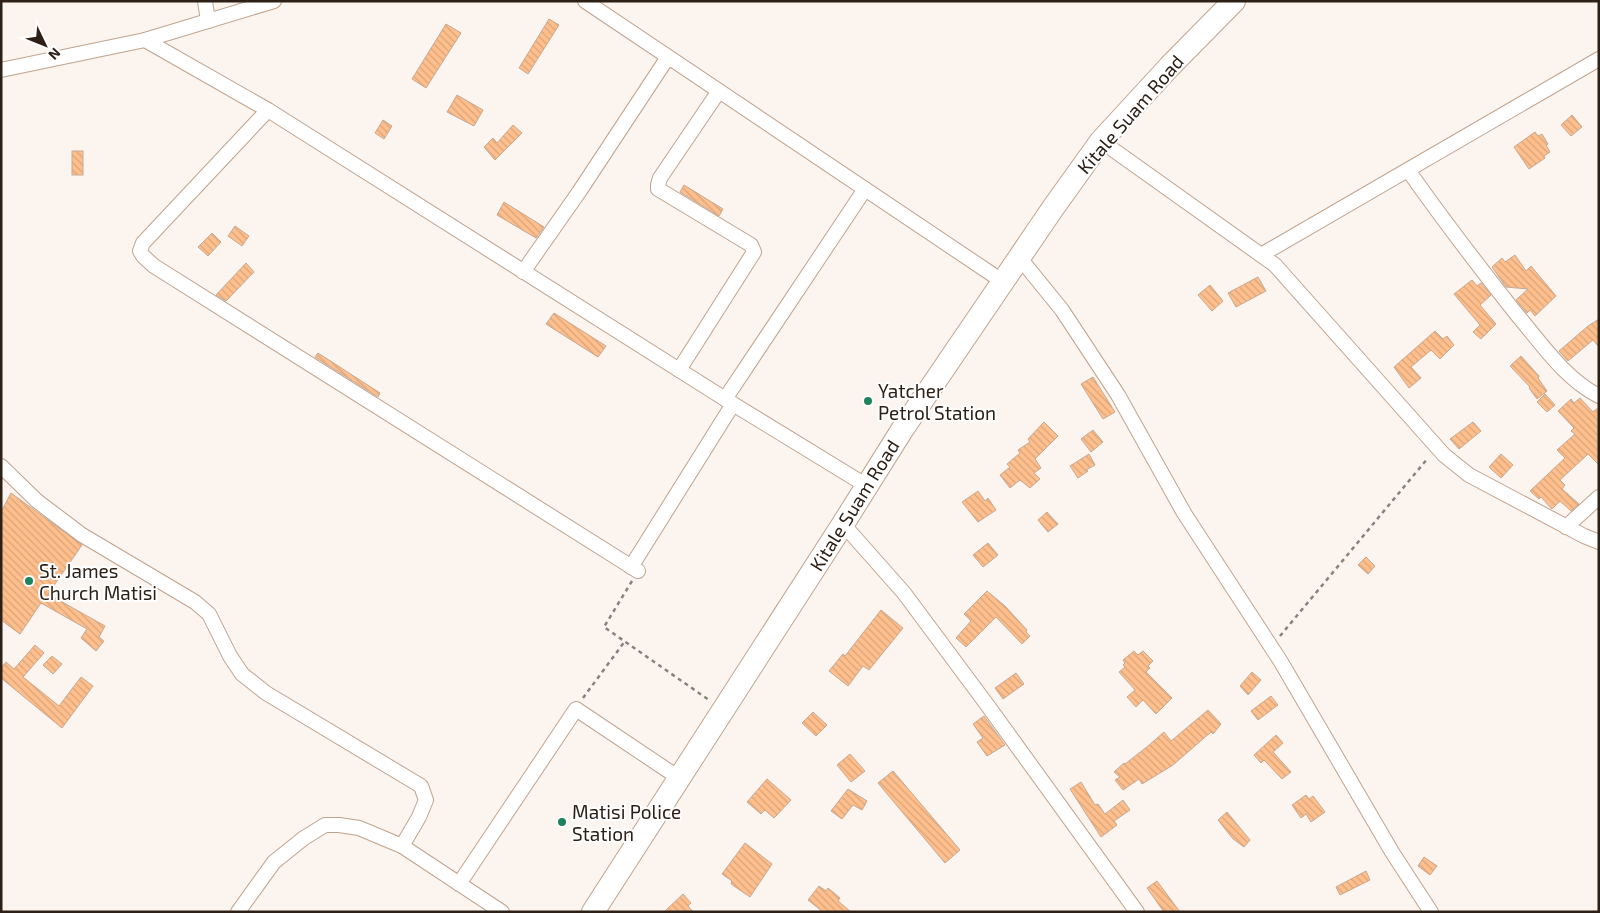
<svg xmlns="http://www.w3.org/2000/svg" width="1600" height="913" font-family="'Exo 2',sans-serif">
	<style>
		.building { fill: url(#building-back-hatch); stroke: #c7a992 }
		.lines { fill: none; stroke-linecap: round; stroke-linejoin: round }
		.minor-casing { stroke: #c1a38c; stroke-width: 16 }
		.trunk-casing { stroke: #c1a38c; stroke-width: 24 }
		.path { stroke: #8b827a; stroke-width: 2.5; stroke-dasharray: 4 4; stroke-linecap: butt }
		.minor { stroke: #fff; stroke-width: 14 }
		.trunk { stroke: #fff; stroke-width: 22 }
		.poi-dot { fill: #1d825d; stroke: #fff; stroke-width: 2 }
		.labels { text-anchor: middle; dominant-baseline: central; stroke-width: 4; stroke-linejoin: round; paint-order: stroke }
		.street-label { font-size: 19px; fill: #2c2017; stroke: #fff }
		.poi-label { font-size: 19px; fill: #2c2017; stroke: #fff; text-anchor: start }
	</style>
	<defs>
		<pattern id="building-back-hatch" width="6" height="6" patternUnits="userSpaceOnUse" patternTransform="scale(1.25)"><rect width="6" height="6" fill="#febf8d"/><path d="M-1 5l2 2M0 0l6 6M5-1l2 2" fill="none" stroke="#daa479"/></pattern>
	</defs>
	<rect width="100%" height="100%" fill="#fbf4ef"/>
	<g class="building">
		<path d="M 549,19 L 559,25 L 528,74 L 519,68 Z"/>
		<path d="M 446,24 L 461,33 L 426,88 L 412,79 Z"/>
		<path d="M 457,95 L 483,110 L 474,126 L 447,112 Z"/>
		<path d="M 1572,115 L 1582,127 L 1571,136 L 1561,125 Z"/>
		<path d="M 383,120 L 392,126 L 384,139 L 375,133 Z"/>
		<path d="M 513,125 L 522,133 L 495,160 L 484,147 L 493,138 L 497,143 Z"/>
		<path d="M 1535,132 L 1538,136 L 1542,134 L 1548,144 L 1546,145 L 1550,152 L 1544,156 L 1545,158 L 1529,169 L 1514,147 Z"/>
		<rect x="72" y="151" width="11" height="24"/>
		<path d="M 684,185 L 723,209 L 719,216 L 680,192 Z"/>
		<path d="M 504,202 L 544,227 L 536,238 L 497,215 Z"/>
		<path d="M 235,226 L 249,236 L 242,246 L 228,236 Z"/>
		<path d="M 212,233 L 221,242 L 208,256 L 198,247 Z"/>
		<path d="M 1515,255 L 1526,271 L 1531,266 L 1556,296 L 1535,316 L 1530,310 L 1527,313 L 1516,300 L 1528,289 L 1506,287 L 1492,267 L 1502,258 L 1505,262 Z"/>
		<path d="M 246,263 L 254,272 L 226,301 L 216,295 Z"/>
		<path d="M 1258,277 L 1266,291 L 1236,307 L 1228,293 Z"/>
		<path d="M 1472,280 L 1477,286 L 1481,283 L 1491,295 L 1480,305 L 1496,324 L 1481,339 L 1473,332 L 1480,325 L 1454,294 Z"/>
		<path d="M 1210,285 L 1223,301 L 1212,311 L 1198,295 Z"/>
		<path d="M 554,313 L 606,346 L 598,357 L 546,324 Z"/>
		<path d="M 1599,319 L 1599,347 L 1593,340 L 1568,361 L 1559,351 L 1588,326 Z"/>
		<path d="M 1435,331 L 1443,339 L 1447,336 L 1454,345 L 1440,359 L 1431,350 L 1411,367 L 1421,378 L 1409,388 L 1394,367 Z"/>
		<path d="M 318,353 L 380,393 L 378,397 L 315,357 Z"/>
		<path d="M 1521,356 L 1539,376 L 1538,378 L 1547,391 L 1537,399 L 1529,388 L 1530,387 L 1510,366 Z"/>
		<path d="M 1093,377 L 1115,412 L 1103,419 L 1081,384 Z"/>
		<path d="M 1545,394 L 1555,405 L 1547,412 L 1537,402 Z"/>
		<path d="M 1580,398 L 1593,412 L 1599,407 L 1599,465 L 1588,454 L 1560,480 L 1565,485 L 1562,489 L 1579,504 L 1571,511 L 1560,501 L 1552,509 L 1541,497 L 1539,499 L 1530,491 L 1565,458 L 1557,450 L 1575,434 L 1571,431 L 1574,428 L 1558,411 L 1571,399 L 1574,403 Z"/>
		<path d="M 1044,422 L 1058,436 L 1035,459 L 1041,468 L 1034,473 L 1040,479 L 1030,488 L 1020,480 L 1010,488 L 1000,475 L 1010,467 L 1007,464 L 1020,453 L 1018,450 L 1030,442 L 1028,439 Z"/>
		<path d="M 1473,422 L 1481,431 L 1459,449 L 1450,439 Z"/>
		<path d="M 1093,430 L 1103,442 L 1091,452 L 1081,439 Z"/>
		<path d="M 1089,454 L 1095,465 L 1086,470 L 1088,471 L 1078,478 L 1070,466 Z"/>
		<path d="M 1501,454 L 1513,465 L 1501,478 L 1489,467 Z"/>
		<path d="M 978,491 L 985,501 L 988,498 L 996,510 L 978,522 L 962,502 Z"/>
		<path d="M 11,493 L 82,545 L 48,594 L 105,626 L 99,637 L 104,641 L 96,651 L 81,638 L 87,629 L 41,603 L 20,634 L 1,620 L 1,512 Z"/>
		<path d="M 1047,512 L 1058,524 L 1048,532 L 1038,520 Z"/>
		<path d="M 988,543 L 998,555 L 983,567 L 973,555 Z"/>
		<path d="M 1366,557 L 1375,566 L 1368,574 L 1358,565 Z"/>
		<path d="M 987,591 L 1005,606 L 1027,630 L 1026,632 L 1030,636 L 1022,644 L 996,617 L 966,647 L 956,638 L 971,621 L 964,614 Z"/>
		<path d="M 881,610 L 903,628 L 869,670 L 863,666 L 848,686 L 829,671 L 843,654 L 845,656 Z"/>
		<path d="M 35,645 L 44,653 L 23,677 L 59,706 L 81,677 L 93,686 L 62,728 L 1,678 L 1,668 L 6,662 L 14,669 Z"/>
		<path d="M 1134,651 L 1138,655 L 1143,651 L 1153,661 L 1148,666 L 1150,668 L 1146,672 L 1172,698 L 1156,714 L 1143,700 L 1136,707 L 1127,697 L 1135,690 L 1119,672 L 1125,667 L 1123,665 L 1125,663 L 1123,660 Z"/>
		<path d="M 52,656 L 62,664 L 53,674 L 43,665 Z"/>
		<path d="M 1252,672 L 1261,680 L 1248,695 L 1240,686 Z"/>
		<path d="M 1016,673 L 1024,684 L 1003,699 L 995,688 Z"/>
		<path d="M 1271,696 L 1278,705 L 1258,720 L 1251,711 Z"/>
		<path d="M 1208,710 L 1221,724 L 1213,734 L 1211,732 L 1173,765 L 1142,784 L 1139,779 L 1123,790 L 1115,780 L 1120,777 L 1114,772 L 1124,763 L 1125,764 L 1148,746 L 1164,732 L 1171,741 Z"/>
		<path d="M 813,712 L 827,725 L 816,736 L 802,723 Z"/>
		<path d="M 984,716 L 1005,745 L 987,756 L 977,742 L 983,738 L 973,724 Z"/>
		<path d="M 1276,735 L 1283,743 L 1273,752 L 1291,772 L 1282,779 L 1264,760 L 1261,763 L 1254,755 Z"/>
		<path d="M 850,754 L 865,771 L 851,782 L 837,765 Z"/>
		<path d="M 893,771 L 960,850 L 945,863 L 878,783 Z"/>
		<path d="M 767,779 L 791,800 L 774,818 L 765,810 L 761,814 L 747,802 Z"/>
		<path d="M 1081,782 L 1095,805 L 1098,804 L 1105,814 L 1123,800 L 1130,810 L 1114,821 L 1117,825 L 1101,837 L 1070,789 Z"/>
		<path d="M 848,789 L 867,801 L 862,810 L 853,805 L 842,819 L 831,811 Z"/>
		<path d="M 1306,795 L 1309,799 L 1313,796 L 1325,812 L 1311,822 L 1306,814 L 1301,818 L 1292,805 Z"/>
		<path d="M 1227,812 L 1250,840 L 1244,847 L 1233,839 L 1218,820 Z"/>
		<path d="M 745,843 L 772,864 L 750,897 L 731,884 L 732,881 L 722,874 Z"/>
		<path d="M 1424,857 L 1437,866 L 1430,875 L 1418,866 Z"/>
		<path d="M 1366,871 L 1370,880 L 1340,895 L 1336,887 Z"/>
		<path d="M 1157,881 L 1180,912 L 1164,912 L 1147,888 Z"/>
		<path d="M 819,886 L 826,891 L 828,888 L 840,898 L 838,901 L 851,912 L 823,912 L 808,900 Z"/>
		<path d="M 683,894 L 691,903 L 688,906 L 693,912 L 664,912 Z"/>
	</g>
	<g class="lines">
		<g class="minor-casing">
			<g id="minor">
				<path d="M 205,1 L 208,21"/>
				<path d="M 585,1 L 1002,281"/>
				<path d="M 145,40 L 268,110 L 733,404 L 867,486"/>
				<path d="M 1,70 L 145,40 L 274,1"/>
				<path d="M 268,110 L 143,243 L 140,251 L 143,256 L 154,266 L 638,571"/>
				<path d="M 1101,141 L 1275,265 L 1444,455 L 1469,475 L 1584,536 L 1599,542"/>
				<path d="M 1408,170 C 1443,220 1480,268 1518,316 C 1542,344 1565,379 1599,396"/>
				<path d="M 1261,255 L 1599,59"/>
				<path d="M 1019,257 L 1062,310 L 1118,395 L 1184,513 L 1281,662 L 1392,852 L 1431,912"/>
				<path d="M 523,272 L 579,192 L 668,57"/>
				<path d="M 679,370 L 754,252 L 751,245 L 658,189 L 658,185 L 660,178 L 719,91"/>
				<path d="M 725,399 L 865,189"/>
				<path d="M 1,466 L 37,501 L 82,535 L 195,602 L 209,614 L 230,656 L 242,674 L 266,693 L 421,786 L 426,800 L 419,817 L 402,846 L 502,912"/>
				<path d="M 843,524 L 904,593 L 988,706 L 1137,912"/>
				<path d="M 1566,527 L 1599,497"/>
				<path d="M 631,567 L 733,404"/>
				<path d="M 459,884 L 576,709 L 679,778"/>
				<path d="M 238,912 L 274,862 L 304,838 L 325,825 L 339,825 L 359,828 L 402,846"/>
			</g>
		</g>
		<g class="trunk-casing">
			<path id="trunk" d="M 593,912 L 843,524 L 902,430 L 1053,208 L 1101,141 L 1170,66 L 1234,1"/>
		</g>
		<g class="path">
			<path d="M 632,581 L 604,627 L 709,700"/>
			<path d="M 1280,636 L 1428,458"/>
			<path d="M 583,698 L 625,641"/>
		</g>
		<use href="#minor" class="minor"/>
		<use href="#trunk" class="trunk"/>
	</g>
	<g class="poi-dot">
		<circle cx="868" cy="401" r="5"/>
		<circle cx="29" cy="581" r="5"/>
		<circle cx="562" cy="822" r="5"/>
	</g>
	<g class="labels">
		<g class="street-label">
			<text transform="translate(1130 114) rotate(-49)">Kitale Suam Road</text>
			<text transform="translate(854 505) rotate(-58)">Kitale Suam Road</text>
		</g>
		<g class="poi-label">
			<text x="878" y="390">Yatcher<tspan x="878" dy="22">Petrol Station</tspan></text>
			<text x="39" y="570">St. James<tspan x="39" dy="22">Church Matisi</tspan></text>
			<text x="572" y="811">Matisi Police<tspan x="572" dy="22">Station</tspan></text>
		</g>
	</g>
	<rect width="1600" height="913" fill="none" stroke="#2c2017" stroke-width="5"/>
	<g transform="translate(45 45) rotate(133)" stroke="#ffffff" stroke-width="4" paint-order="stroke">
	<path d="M0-4L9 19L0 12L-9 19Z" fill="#2c2017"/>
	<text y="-8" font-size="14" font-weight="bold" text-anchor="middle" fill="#2c2017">N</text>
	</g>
</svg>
